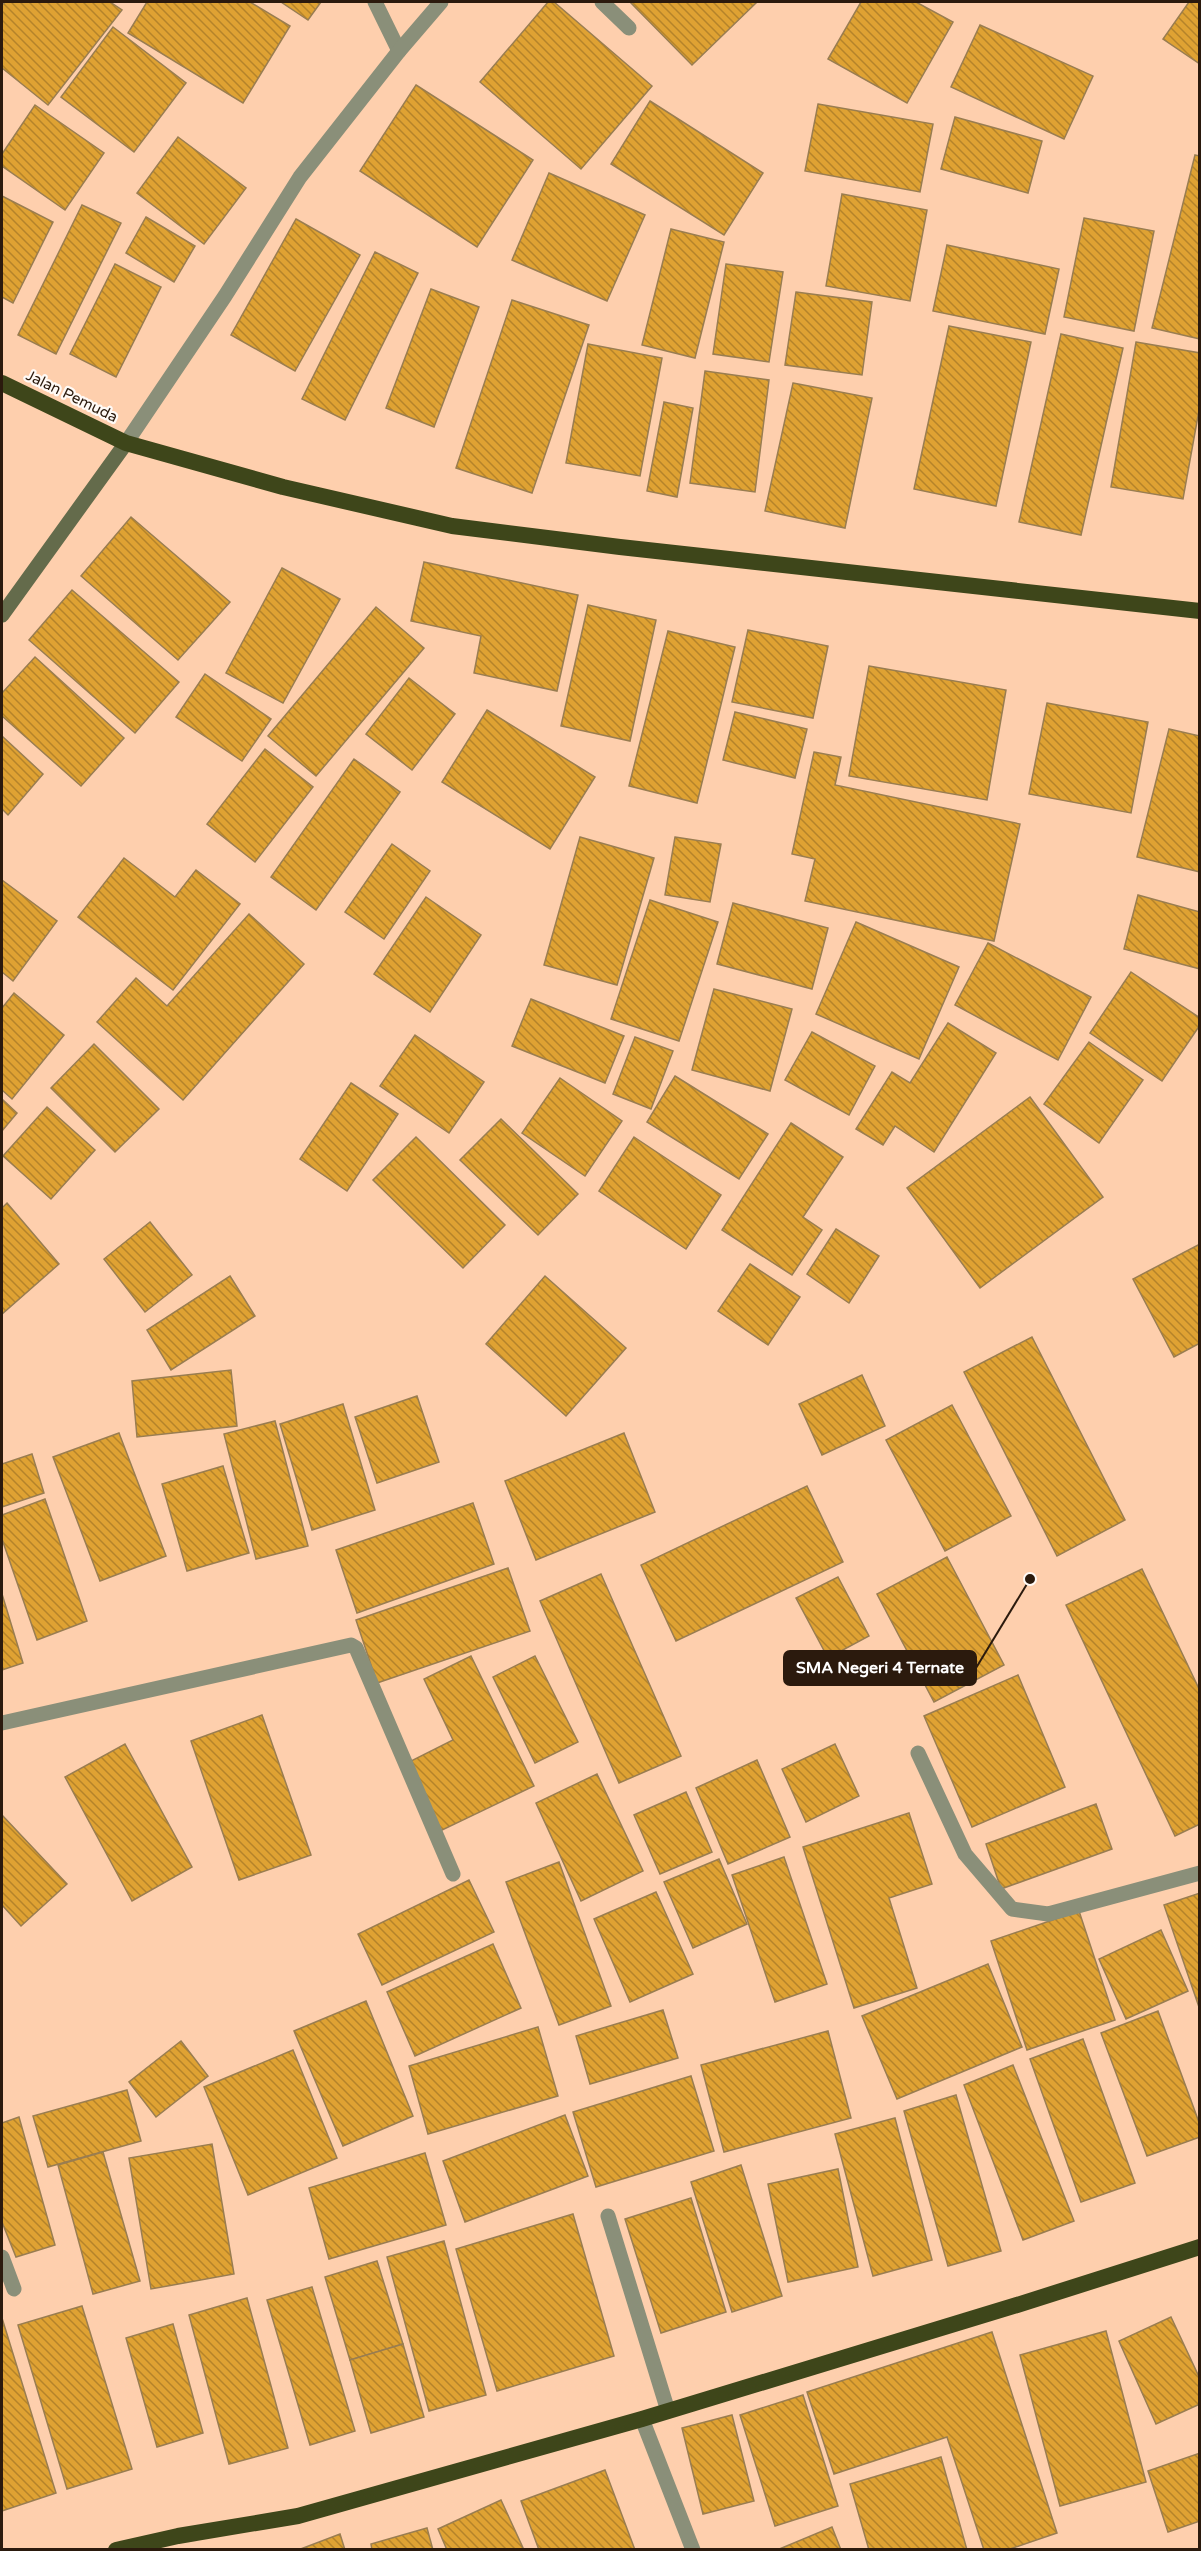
<svg xmlns="http://www.w3.org/2000/svg" width="1201" height="2551" font-family="'Varela Round',sans-serif">
	<style>
		.building { fill: url(#building-back-hatch); stroke: #997d51; stroke-width: 1.5 }
		.lines { fill: none; stroke-linecap: round; stroke-linejoin: round }
		.minor { stroke: #8a8f79; stroke-width: 15 }
		.secondary { stroke: #646b4b; stroke-width: 15 }
		.trunk { stroke: #3e461a; stroke-width: 16 }
		.labels { text-anchor: middle; dominant-baseline: central; stroke-width: 4.5; stroke-linejoin: round; paint-order: stroke }
		.street-label { font-size: 15px; fill: #2b1a0d; stroke: #fffaf6 }
		.leader { fill: none; stroke: #2b1a0d; stroke-width: 2 }
		.callout-dot { fill: #2b1a0d; stroke: #fffaf6; stroke-width: 2 }
		.callout { fill: #2b1a0d; stroke: #2b1a0d; stroke-width: 2 }
		.callout-label { font-size: 16px; text-anchor: middle; font-weight: bold; fill: #fff }
	</style>
	<defs>
		<pattern id="building-back-hatch" width="6" height="6" patternUnits="userSpaceOnUse" patternTransform="scale(1.5)"><rect width="6" height="6" fill="#dfa233"/><path d="M-1 5l2 2M0 0l6 6M5-1l2 2" fill="none" stroke="#b5832a"/></pattern>
	</defs>
	<rect width="100%" height="100%" fill="#fecfad"/>
	<g class="building">
		<path d="M 5,2 L 110,2 L 122,10 L 48,105 L 2,68 L 2,5 Z"/>
		<path d="M 147,2 L 250,2 L 290,26 L 243,103 L 128,33 Z"/>
		<path d="M 281,2 L 321,2 L 308,20 Z"/>
		<path d="M 548,2 L 554,2 L 652,86 L 581,169 L 480,82 Z"/>
		<path d="M 630,2 L 757,2 L 692,65 Z"/>
		<path d="M 861,2 L 916,2 L 953,22 L 907,103 L 828,59 Z"/>
		<path d="M 1189,2 L 1200,2 L 1200,64 L 1163,39 Z"/>
		<path d="M 980,25 L 1093,76 L 1064,139 L 951,87 Z"/>
		<path d="M 113,27 L 186,83 L 134,152 L 61,97 Z"/>
		<path d="M 416,85 L 533,160 L 477,247 L 360,171 Z"/>
		<path d="M 650,101 L 763,173 L 724,235 L 611,164 Z"/>
		<path d="M 818,104 L 933,124 L 920,192 L 805,171 Z"/>
		<path d="M 35,105 L 104,153 L 65,210 L 2,166 L 2,154 Z"/>
		<path d="M 955,117 L 1042,141 L 1028,193 L 941,169 Z"/>
		<path d="M 178,137 L 246,188 L 204,244 L 137,193 Z"/>
		<path d="M 1195,155 L 1200,156 L 1200,339 L 1152,328 Z"/>
		<path d="M 549,173 L 645,215 L 607,301 L 512,260 Z"/>
		<path d="M 842,194 L 927,210 L 910,301 L 826,286 Z"/>
		<path d="M 2,196 L 53,222 L 13,303 L 2,297 Z"/>
		<path d="M 82,205 L 121,223 L 56,354 L 18,335 Z"/>
		<path d="M 146,217 L 195,246 L 174,282 L 126,253 Z"/>
		<path d="M 1084,218 L 1154,231 L 1134,331 L 1064,317 Z"/>
		<path d="M 296,219 L 360,255 L 295,371 L 231,335 Z"/>
		<path d="M 671,229 L 724,242 L 695,358 L 642,345 Z"/>
		<path d="M 947,245 L 1059,269 L 1045,334 L 933,311 Z"/>
		<path d="M 375,252 L 418,273 L 345,420 L 302,399 Z"/>
		<path d="M 115,264 L 161,287 L 116,377 L 70,354 Z"/>
		<path d="M 726,264 L 783,272 L 769,362 L 713,354 Z"/>
		<path d="M 431,289 L 479,307 L 434,427 L 386,408 Z"/>
		<path d="M 796,292 L 872,302 L 862,375 L 785,365 Z"/>
		<path d="M 512,300 L 589,325 L 532,493 L 456,468 Z"/>
		<path d="M 949,326 L 1031,342 L 996,506 L 914,489 Z"/>
		<path d="M 1061,334 L 1123,348 L 1081,535 L 1019,522 Z"/>
		<path d="M 1136,342 L 1200,353 L 1200,405 L 1183,499 L 1111,487 Z"/>
		<path d="M 588,344 L 662,358 L 640,476 L 566,463 Z"/>
		<path d="M 705,371 L 769,380 L 755,492 L 690,483 Z"/>
		<path d="M 793,383 L 872,398 L 845,528 L 765,511 Z"/>
		<path d="M 664,402 L 693,408 L 677,497 L 647,491 Z"/>
		<path d="M 131,517 L 230,602 L 178,660 L 81,576 Z"/>
		<path d="M 424,562 L 578,595 L 557,691 L 474,673 L 481,636 L 411,621 Z"/>
		<path d="M 282,568 L 340,599 L 283,703 L 226,673 Z"/>
		<path d="M 72,590 L 179,682 L 135,733 L 29,640 Z"/>
		<path d="M 588,605 L 656,620 L 630,741 L 561,726 Z"/>
		<path d="M 376,607 L 424,648 L 316,776 L 268,736 Z"/>
		<path d="M 748,630 L 828,646 L 813,718 L 732,702 Z"/>
		<path d="M 668,631 L 735,647 L 697,803 L 629,786 Z"/>
		<path d="M 35,657 L 124,738 L 81,786 L 2,716 L 2,693 Z"/>
		<path d="M 869,666 L 1006,690 L 987,800 L 849,776 Z"/>
		<path d="M 205,674 L 271,719 L 242,761 L 176,717 Z"/>
		<path d="M 409,678 L 455,714 L 412,770 L 366,734 Z"/>
		<path d="M 1047,703 L 1148,722 L 1131,813 L 1029,794 Z"/>
		<path d="M 487,710 L 595,777 L 550,849 L 442,782 Z"/>
		<path d="M 735,712 L 807,729 L 795,778 L 723,760 Z"/>
		<path d="M 1169,729 L 1200,736 L 1200,872 L 1137,857 Z"/>
		<path d="M 2,736 L 43,774 L 8,815 L 2,809 Z"/>
		<path d="M 265,749 L 313,787 L 255,862 L 207,824 Z"/>
		<path d="M 814,752 L 841,757 L 835,785 L 1020,824 L 994,941 L 805,901 L 815,859 L 792,854 Z"/>
		<path d="M 354,759 L 400,792 L 316,910 L 271,877 Z"/>
		<path d="M 580,837 L 654,858 L 617,985 L 544,965 Z"/>
		<path d="M 675,837 L 721,844 L 710,902 L 665,895 Z"/>
		<path d="M 392,844 L 430,871 L 384,939 L 345,912 Z"/>
		<path d="M 124,858 L 175,897 L 196,870 L 240,904 L 173,990 L 78,917 Z"/>
		<path d="M 2,880 L 57,921 L 13,981 L 2,972 Z"/>
		<path d="M 1138,895 L 1200,912 L 1200,969 L 1124,949 Z"/>
		<path d="M 426,897 L 481,935 L 430,1012 L 374,974 Z"/>
		<path d="M 650,900 L 718,922 L 679,1041 L 611,1019 Z"/>
		<path d="M 733,903 L 828,928 L 812,989 L 717,964 Z"/>
		<path d="M 249,914 L 304,964 L 183,1100 L 97,1022 L 136,978 L 167,1006 Z"/>
		<path d="M 856,922 L 959,967 L 919,1059 L 816,1014 Z"/>
		<path d="M 988,943 L 1091,997 L 1058,1060 L 955,1005 Z"/>
		<path d="M 1131,972 L 1200,1018 L 1200,1025 L 1162,1081 L 1090,1033 Z"/>
		<path d="M 714,989 L 792,1009 L 770,1091 L 692,1070 Z"/>
		<path d="M 14,993 L 64,1035 L 12,1099 L 2,1090 L 2,1008 Z"/>
		<path d="M 531,999 L 624,1036 L 605,1083 L 512,1046 Z"/>
		<path d="M 948,1023 L 996,1053 L 934,1152 L 895,1126 L 883,1145 L 856,1129 L 892,1072 L 910,1083 Z"/>
		<path d="M 812,1032 L 875,1066 L 849,1115 L 785,1080 Z"/>
		<path d="M 415,1035 L 484,1082 L 449,1133 L 380,1086 Z"/>
		<path d="M 635,1037 L 673,1051 L 651,1109 L 613,1094 Z"/>
		<path d="M 1089,1042 L 1143,1080 L 1099,1143 L 1044,1104 Z"/>
		<path d="M 94,1044 L 159,1109 L 115,1152 L 51,1088 Z"/>
		<path d="M 675,1076 L 768,1134 L 739,1179 L 647,1122 Z"/>
		<path d="M 560,1078 L 622,1121 L 585,1176 L 522,1133 Z"/>
		<path d="M 351,1083 L 398,1114 L 347,1191 L 300,1159 Z"/>
		<path d="M 1030,1097 L 1103,1197 L 980,1288 L 907,1188 Z"/>
		<path d="M 2,1099 L 17,1113 L 2,1131 Z"/>
		<path d="M 47,1107 L 95,1150 L 51,1199 L 3,1156 Z"/>
		<path d="M 501,1119 L 578,1194 L 538,1235 L 460,1160 Z"/>
		<path d="M 791,1123 L 843,1157 L 803,1217 L 822,1230 L 792,1275 L 722,1230 Z"/>
		<path d="M 416,1137 L 505,1225 L 463,1268 L 373,1180 Z"/>
		<path d="M 634,1137 L 721,1195 L 686,1249 L 599,1191 Z"/>
		<path d="M 7,1203 L 59,1264 L 2,1314 L 2,1208 Z"/>
		<path d="M 150,1222 L 192,1275 L 145,1312 L 104,1259 Z"/>
		<path d="M 836,1229 L 879,1256 L 849,1303 L 807,1274 Z"/>
		<path d="M 1200,1244 L 1200,1343 L 1174,1357 L 1133,1279 Z"/>
		<path d="M 750,1264 L 800,1297 L 768,1345 L 718,1311 Z"/>
		<path d="M 230,1276 L 255,1316 L 171,1370 L 147,1330 Z"/>
		<path d="M 545,1276 L 626,1348 L 566,1416 L 486,1344 Z"/>
		<path d="M 1032,1337 L 1125,1520 L 1057,1556 L 964,1372 Z"/>
		<path d="M 231,1370 L 237,1426 L 137,1437 L 132,1381 Z"/>
		<path d="M 862,1375 L 885,1426 L 822,1455 L 799,1404 Z"/>
		<path d="M 417,1396 L 439,1462 L 377,1483 L 355,1417 Z"/>
		<path d="M 343,1404 L 375,1510 L 312,1530 L 280,1424 Z"/>
		<path d="M 952,1405 L 1011,1516 L 945,1551 L 886,1440 Z"/>
		<path d="M 275,1421 L 308,1546 L 256,1559 L 224,1434 Z"/>
		<path d="M 119,1433 L 166,1556 L 100,1581 L 53,1457 Z"/>
		<path d="M 624,1433 L 655,1512 L 536,1560 L 505,1481 Z"/>
		<path d="M 32,1454 L 44,1493 L 2,1507 L 2,1464 Z"/>
		<path d="M 223,1466 L 249,1553 L 187,1571 L 162,1484 Z"/>
		<path d="M 807,1486 L 843,1562 L 676,1641 L 641,1565 Z"/>
		<path d="M 45,1499 L 87,1621 L 37,1640 L 2,1539 L 2,1515 Z"/>
		<path d="M 473,1503 L 494,1564 L 357,1613 L 336,1550 Z"/>
		<path d="M 947,1557 L 1004,1665 L 934,1702 L 877,1594 Z"/>
		<path d="M 508,1568 L 530,1631 L 377,1683 L 356,1620 Z"/>
		<path d="M 1142,1569 L 1200,1691 L 1200,1824 L 1175,1836 L 1066,1605 Z"/>
		<path d="M 601,1574 L 681,1756 L 619,1783 L 540,1601 Z"/>
		<path d="M 838,1577 L 869,1636 L 828,1658 L 796,1598 Z"/>
		<path d="M 2,1594 L 23,1663 L 2,1670 Z"/>
		<path d="M 471,1656 L 534,1786 L 440,1831 L 407,1763 L 453,1740 L 424,1679 Z"/>
		<path d="M 535,1656 L 578,1742 L 535,1763 L 493,1677 Z"/>
		<path d="M 1018,1675 L 1065,1787 L 972,1827 L 924,1716 Z"/>
		<path d="M 262,1715 L 311,1855 L 239,1880 L 191,1741 Z"/>
		<path d="M 125,1744 L 192,1867 L 132,1901 L 65,1777 Z"/>
		<path d="M 835,1744 L 859,1796 L 806,1822 L 782,1769 Z"/>
		<path d="M 757,1760 L 790,1837 L 728,1864 L 696,1788 Z"/>
		<path d="M 597,1774 L 643,1871 L 581,1901 L 536,1803 Z"/>
		<path d="M 686,1792 L 712,1852 L 660,1874 L 634,1815 Z"/>
		<path d="M 1096,1804 L 1112,1849 L 1001,1889 L 986,1844 Z"/>
		<path d="M 909,1813 L 932,1884 L 889,1898 L 917,1988 L 854,2008 L 803,1847 Z"/>
		<path d="M 2,1815 L 67,1884 L 21,1926 L 2,1905 Z"/>
		<path d="M 784,1857 L 827,1984 L 775,2002 L 732,1875 Z"/>
		<path d="M 719,1859 L 747,1924 L 693,1948 L 664,1882 Z"/>
		<path d="M 559,1862 L 611,2006 L 559,2025 L 506,1882 Z"/>
		<path d="M 469,1880 L 494,1932 L 382,1985 L 358,1934 Z"/>
		<path d="M 656,1892 L 693,1974 L 630,2002 L 594,1919 Z"/>
		<path d="M 1200,1893 L 1200,2010 L 1164,1905 Z"/>
		<path d="M 1079,1911 L 1115,2020 L 1027,2050 L 991,1941 Z"/>
		<path d="M 1161,1930 L 1188,1991 L 1126,2019 L 1099,1959 Z"/>
		<path d="M 493,1944 L 521,2008 L 415,2056 L 387,1992 Z"/>
		<path d="M 988,1964 L 1022,2047 L 897,2099 L 862,2016 Z"/>
		<path d="M 366,2001 L 413,2116 L 343,2146 L 294,2031 Z"/>
		<path d="M 663,2010 L 678,2058 L 590,2084 L 576,2036 Z"/>
		<path d="M 1158,2011 L 1200,2125 L 1200,2137 L 1147,2156 L 1101,2033 Z"/>
		<path d="M 538,2027 L 558,2096 L 428,2134 L 409,2066 Z"/>
		<path d="M 828,2031 L 851,2118 L 724,2152 L 701,2065 Z"/>
		<path d="M 1083,2039 L 1135,2183 L 1081,2202 L 1030,2059 Z"/>
		<path d="M 181,2041 L 208,2076 L 156,2117 L 129,2082 Z"/>
		<path d="M 293,2050 L 337,2158 L 248,2195 L 204,2087 Z"/>
		<path d="M 1013,2065 L 1074,2221 L 1023,2240 L 964,2085 Z"/>
		<path d="M 691,2076 L 714,2151 L 596,2187 L 573,2112 Z"/>
		<path d="M 127,2090 L 141,2141 L 48,2167 L 33,2116 Z"/>
		<path d="M 956,2095 L 1001,2251 L 948,2266 L 904,2111 Z"/>
		<path d="M 565,2115 L 588,2176 L 465,2222 L 443,2161 Z"/>
		<path d="M 19,2117 L 55,2245 L 16,2257 L 2,2222 L 2,2123 Z"/>
		<path d="M 895,2118 L 932,2260 L 873,2276 L 835,2134 Z"/>
		<path d="M 212,2144 L 234,2274 L 151,2289 L 129,2158 Z"/>
		<path d="M 103,2152 L 140,2281 L 93,2294 L 58,2165 Z"/>
		<path d="M 425,2153 L 446,2225 L 329,2259 L 309,2188 Z"/>
		<path d="M 741,2165 L 782,2296 L 732,2312 L 691,2182 Z"/>
		<path d="M 838,2169 L 858,2267 L 788,2282 L 768,2184 Z"/>
		<path d="M 691,2198 L 726,2312 L 661,2333 L 625,2219 Z"/>
		<path d="M 573,2214 L 614,2356 L 497,2391 L 456,2249 Z"/>
		<path d="M 444,2241 L 486,2395 L 429,2411 L 387,2257 Z"/>
		<path d="M 377,2261 L 403,2344 L 350,2360 L 325,2277 Z"/>
		<path d="M 312,2287 L 355,2431 L 310,2445 L 267,2300 Z"/>
		<path d="M 247,2298 L 288,2448 L 229,2464 L 189,2315 Z"/>
		<path d="M 82,2306 L 132,2469 L 67,2489 L 18,2325 Z"/>
		<path d="M 1171,2317 L 1200,2379 L 1200,2404 L 1156,2424 L 1119,2341 Z"/>
		<path d="M 2,2318 L 56,2493 L 2,2511 Z"/>
		<path d="M 173,2324 L 203,2433 L 157,2447 L 126,2338 Z"/>
		<path d="M 1106,2331 L 1146,2482 L 1060,2506 L 1020,2355 Z"/>
		<path d="M 992,2332 L 1057,2533 L 1007,2550 L 984,2550 L 947,2437 L 834,2474 L 807,2392 Z"/>
		<path d="M 403,2344 L 424,2417 L 371,2433 L 350,2360 Z"/>
		<path d="M 803,2395 L 838,2506 L 775,2526 L 740,2415 Z"/>
		<path d="M 732,2415 L 754,2501 L 703,2514 L 682,2428 Z"/>
		<path d="M 1200,2453 L 1200,2521 L 1168,2532 L 1148,2471 Z"/>
		<path d="M 941,2457 L 967,2550 L 869,2550 L 850,2484 Z"/>
		<path d="M 605,2470 L 635,2550 L 539,2550 L 521,2501 Z"/>
		<path d="M 501,2500 L 524,2550 L 447,2550 L 438,2529 Z"/>
		<path d="M 832,2527 L 841,2550 L 777,2550 Z"/>
		<path d="M 427,2528 L 433,2550 L 372,2550 L 371,2544 Z"/>
		<path d="M 340,2534 L 345,2550 L 298,2550 Z"/>
	</g>
	<g class="lines">
		<g class="minor">
			<path d="M 375,2 L 399,51"/>
			<path d="M 602,2 L 629,28"/>
			<path d="M 126,443 L 225,296 L 300,177 L 399,51 L 441,2"/>
			<path d="M 2,1723 L 351,1645 L 356,1648 L 453,1874"/>
			<path d="M 918,1753 L 965,1854 L 1012,1909 L 1048,1914 L 1200,1873"/>
			<path d="M 608,2216 L 668,2411"/>
			<path d="M 2,2257 L 14,2289"/>
			<path d="M 642,2419 L 693,2550"/>
		</g>
		<path class="secondary" d="M 2,615 L 126,443"/>
		<g class="trunk">
			<path d="M 2,383 L 126,443 L 283,487 L 452,526 L 620,547 L 1200,611"/>
			<path d="M 116,2550 L 178,2536 L 298,2516 L 642,2419 L 1017,2305 L 1200,2247"/>
		</g>
	</g>
	<g class="labels">
		<g class="street-label">
			<text transform="translate(72 396) rotate(26)">Jalan Pemuda</text>
		</g>
	</g>
	<path class="leader" d="M1030 1579L976 1668"/>
	<circle class="callout-dot" cx="1030" cy="1579" r="6"/>
	<rect class="callout" x="784" y="1651" width="192" height="34" rx="6"/>
	<g class="callout-label">
		<text x="880" y="1673">SMA Negeri 4 Ternate</text>
	</g>
	<rect width="1201" height="2551" fill="none" stroke="#2b1a0d" stroke-width="6"/>
</svg>
